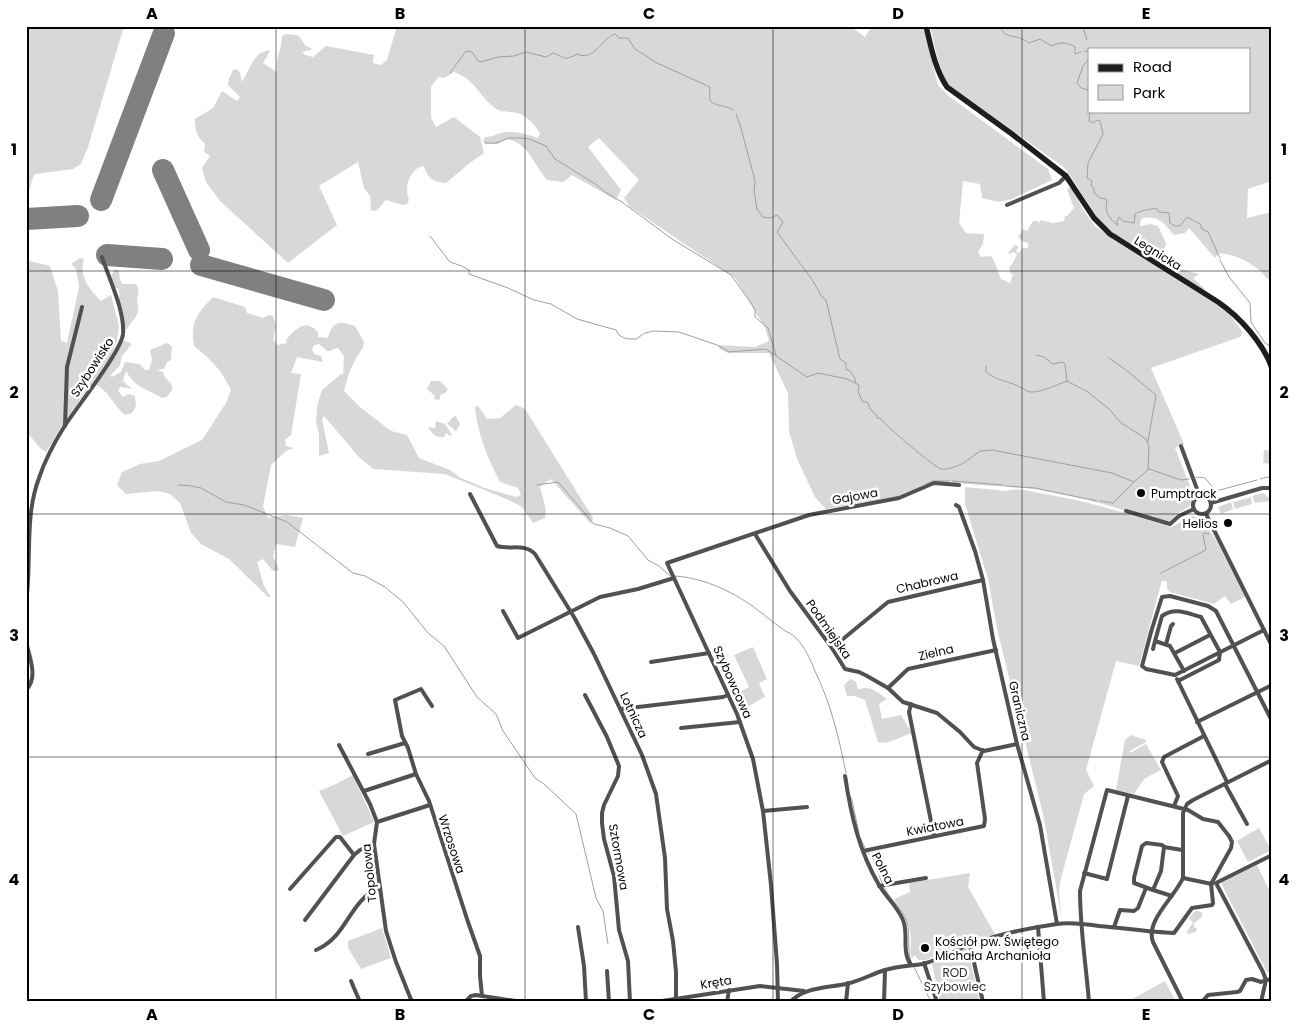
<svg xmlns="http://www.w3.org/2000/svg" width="1298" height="1028" font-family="Poppins,sans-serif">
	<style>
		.green { fill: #d8d8d8; fill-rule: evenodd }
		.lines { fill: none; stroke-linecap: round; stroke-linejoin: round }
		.stream { stroke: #9f9f9f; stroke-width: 1 }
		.runway { stroke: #808080; stroke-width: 22 }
		.minor { stroke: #515151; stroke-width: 4 }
		.secondary { stroke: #1e1e1e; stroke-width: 5.5 }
		.grid { fill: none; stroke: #000; stroke-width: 1; stroke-opacity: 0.55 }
		.poi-dot { fill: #000; stroke: #fff; stroke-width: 2 }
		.labels { text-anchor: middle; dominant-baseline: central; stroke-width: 5; stroke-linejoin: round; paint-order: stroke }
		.street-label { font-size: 12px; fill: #000; stroke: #fff }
		.poi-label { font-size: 12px; fill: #000; stroke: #fff; text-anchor: start }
		.park-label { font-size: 12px; fill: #2f2f2f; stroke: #fff }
		.neatline { fill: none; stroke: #000; stroke-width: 2 }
		.grid-label { font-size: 16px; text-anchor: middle; font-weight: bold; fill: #000 }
	</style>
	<rect width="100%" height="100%" fill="#fff"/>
	<g class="green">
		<path d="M 26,26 L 124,26 L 88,147 L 81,164 L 73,169 L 35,174 C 30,181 32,189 26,195 Z"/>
		<path d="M 397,26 L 850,26 L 865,37 L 872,26 L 923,26 L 938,85 L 950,97 L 1048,169 L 1052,180 L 1012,199 L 999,202 L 982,198 L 980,184 L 963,181 L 959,223 L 966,233 L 984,234 L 983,244 L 978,252 L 981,257 L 991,256 L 995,263 L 1001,279 L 1010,283 L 1013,274 L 1010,273 L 1009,267 L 1013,263 L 1017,254 L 1013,252 L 1010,254 L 1008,253 L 1015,245 L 1018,246 L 1018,249 L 1016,250 L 1018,253 L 1023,248 L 1028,248 L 1028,243 L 1022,241 L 1018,237 L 1023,229 L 1027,231 L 1033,221 L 1038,221 L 1040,224 L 1040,220 L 1053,223 L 1064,221 L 1065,216 L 1067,216 L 1074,208 L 1067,189 L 1071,187 L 1084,211 L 1095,226 L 1114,240 L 1228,312 L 1242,331 L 1242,334 L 1240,337 L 1151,368 L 1184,444 L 1175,448 L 1194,496 L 1190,506 L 1177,514 L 1169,522 L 1165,522 L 1085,499 L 1035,489 L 941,482 L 894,499 L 864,504 L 864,500 L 862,503 L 826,509 L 815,497 L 797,459 L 789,431 L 788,393 L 769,353 L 728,353 L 720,349 L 718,345 L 755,347 L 769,341 L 765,328 L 735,278 L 630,207 L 624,198 L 639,180 L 599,138 L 588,147 L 621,190 L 616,200 L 572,175 L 563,182 L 547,180 C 533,163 529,144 507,139 L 498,144 L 485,144 L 483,141 L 485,137 C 493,137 498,133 505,132 C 516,131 528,135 538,138 L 540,133 C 535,125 526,115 517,113 C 511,111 503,113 498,110 C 479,98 478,81 454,72 L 444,78 L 438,77 L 431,87 L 431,118 L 436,127 L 454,117 L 480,137 L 484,153 L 471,162 L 446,183 C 434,183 427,178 424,166 C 409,168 404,188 409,200 L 407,204 L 403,205 L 386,200 L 376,211 L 371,210 L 370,196 L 364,188 L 358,162 L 319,186 L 337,225 L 288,263 L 220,201 L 206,182 L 202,168 L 210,156 L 204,152 L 205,144 C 197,137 195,130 195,119 L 213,108 L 222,91 L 237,101 L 240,97 L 228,85 L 229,79 L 233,70 L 237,69 L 240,73 L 242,82 L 253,61 L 259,54 L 268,50 L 270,51 L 263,63 L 277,72 C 275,58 282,49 282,36 L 286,34 L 298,35 L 306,46 L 311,48 L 311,50 L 302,52 L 305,55 L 313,57 L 326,46 L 374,55 L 373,63 L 381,65 L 387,60 Z"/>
		<path d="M 930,26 L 1272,26 L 1272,181 L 1248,189 L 1247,218 L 1272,212 L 1272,282 C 1266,278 1264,275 1260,271 C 1249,261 1233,254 1219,253 L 1215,258 L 1189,228 L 1185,233 L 1174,235 C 1164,223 1157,214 1141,219 L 1140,226 L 1151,224 L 1158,226 L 1166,243 L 1161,260 L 1169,261 L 1180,266 L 1169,264 L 1169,266 L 1199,274 L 1193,278 L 1204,288 L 1204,290 L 1164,266 L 1164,263 L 1115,234 L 1097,217 L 1065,168 L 949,85 C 938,68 935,46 930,26 ZM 1089,49 L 1249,49 L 1249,111 L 1089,111 Z"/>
		<path d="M 80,258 L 84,259 C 78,276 90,290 101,301 L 111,295 L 119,326 L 117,341 L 111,356 L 63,424 L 46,452 L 40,448 L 26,431 L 26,260 L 50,266 L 58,291 L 61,341 L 67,343 L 79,287 L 76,269 L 71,264 Z"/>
		<path d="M 116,269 L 119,271 L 120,280 L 123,284 L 136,284 C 140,290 138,293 137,300 C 137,304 139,307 138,312 C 136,319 130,322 127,329 L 125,329 L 118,301 C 120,296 120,293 118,288 L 114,288 C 112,280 109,275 116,269 Z"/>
		<path d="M 213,297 L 245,307 L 247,313 L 263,318 L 269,315 L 273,316 L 276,325 L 273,340 L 278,345 L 287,343 L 286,340 C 295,329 305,318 318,332 L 318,337 L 328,338 C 332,321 340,320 355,326 L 364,342 L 363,348 L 356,358 L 349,373 L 344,391 L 360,407 L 391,431 L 407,435 L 419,458 L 450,470 L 461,478 L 485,488 L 516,497 L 521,495 L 518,488 L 500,482 C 488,459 477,433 475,407 L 478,406 L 487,419 L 500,418 L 516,405 L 525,409 L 593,518 L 591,524 L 551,479 L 540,487 L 546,510 L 545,518 L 533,523 L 522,507 L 511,501 L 445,474 L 373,469 L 358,456 L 324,416 L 322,419 L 329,453 L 319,456 L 319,434 L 316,422 L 317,406 L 322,390 L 341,374 L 343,375 L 344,356 L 338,348 L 333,349 L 331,351 L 327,351 L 319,344 L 314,345 L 312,350 L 314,354 L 321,356 L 323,362 L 297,357 L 291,373 L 301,374 L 291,435 L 285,440 L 286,446 L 294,448 L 286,451 L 271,465 L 263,506 L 268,518 L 286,515 L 303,518 L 295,547 L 276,544 L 273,556 L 279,570 L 273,571 L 263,559 L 257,562 L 264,586 L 271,597 L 268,597 L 229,559 L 201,544 L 191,533 L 180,503 L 170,494 L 158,491 L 126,494 L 117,485 L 122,472 L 140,464 L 159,461 L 202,440 L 226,403 L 231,390 C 221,369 212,361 194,346 C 190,323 197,313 213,297 Z"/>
		<path d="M 123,341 L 130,342 L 131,345 L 122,356 L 120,365 L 110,376 L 112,377 L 121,372 L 125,362 L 140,364 L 145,370 L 149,370 L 152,360 L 150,350 L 167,343 L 172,346 L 171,360 L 167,362 L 164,369 L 157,370 L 163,372 L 164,376 L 172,385 L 172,390 L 167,397 L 162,398 C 150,390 133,387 127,372 L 125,373 L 123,381 L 132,389 L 120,387 L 118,391 L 123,397 L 129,394 L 135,396 L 136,406 L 132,413 L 125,415 C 113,405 109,391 95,384 Z"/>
		<path d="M 431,381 L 440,381 L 448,389 L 445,393 L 440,395 L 440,399 L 438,400 L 434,399 L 435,396 L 427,389 Z"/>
		<path d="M 456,416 L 460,424 L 456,431 L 454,431 L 454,429 L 447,424 L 453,417 Z"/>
		<path d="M 436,421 L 445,424 L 452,435 L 451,436 L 446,433 L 444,437 C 436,438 432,434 428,427 L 435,428 Z"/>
		<path d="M 1264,450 L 1272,451 L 1272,464 L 1263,463 Z"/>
		<path d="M 965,487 L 1007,491 C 1017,487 1034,492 1045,494 C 1088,501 1129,514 1171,527 L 1193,516 L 1203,521 L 1216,540 L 1245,597 L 1231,604 L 1225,596 L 1214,604 L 1170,592 L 1167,589 L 1167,582 L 1162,580 L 1139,666 L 1116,661 L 1086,770 L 1094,786 L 1084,794 L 1060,882 L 1059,893 L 1062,920 L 1043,814 L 998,633 L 988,579 L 965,504 Z"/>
		<path d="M 1263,493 L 1269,498 L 1270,501 L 1255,503 L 1252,496 Z"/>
		<path d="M 1251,497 L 1252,504 L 1235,509 L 1233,502 Z"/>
		<path d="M 1231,502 L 1233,509 L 1221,514 L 1218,507 Z"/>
		<path d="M 753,647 L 767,679 L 759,683 L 765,697 L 747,707 L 740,692 L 749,687 L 734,655 Z"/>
		<path d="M 851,679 L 856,682 L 858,690 C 869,684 878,693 887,699 L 879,704 L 882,719 L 901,715 L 912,733 L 886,743 L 878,742 L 865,700 L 854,696 L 847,696 L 844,685 Z"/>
		<path d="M 1131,735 L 1146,740 L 1146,742 L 1130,751 L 1130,753 L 1146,744 L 1161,770 L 1144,779 L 1134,794 L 1116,790 L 1125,740 Z"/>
		<path d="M 353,775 L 374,822 L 343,836 L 319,791 L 334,785 Z"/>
		<path d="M 1259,828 L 1271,850 L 1248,862 L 1237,841 Z"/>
		<path d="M 1257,865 L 1272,896 L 1272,974 L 1267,972 L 1221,883 Z"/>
		<path d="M 970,873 L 968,887 L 995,934 L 972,941 L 970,938 L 965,939 L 965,941 L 926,960 L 919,960 L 914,955 L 912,959 C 909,952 911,947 911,939 C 910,923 903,912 894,899 L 910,892 L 909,883 Z"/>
		<path d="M 1195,911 L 1202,912 L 1202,917 L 1194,923 L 1194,927 L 1197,928 L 1196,932 L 1188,934 L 1187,931 L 1193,923 L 1189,918 Z"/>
		<path d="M 382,928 L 391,958 L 361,969 L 348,948 L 348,941 Z"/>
		<path d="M 967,948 L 980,1002 L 940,1002 L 932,964 Z"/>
		<path d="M 1165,981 L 1176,1002 L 1127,1002 Z"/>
	</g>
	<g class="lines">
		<g class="stream">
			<path d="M 999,26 C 1006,41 1017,33 1029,43 L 1040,39 L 1052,46 C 1060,41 1068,43 1075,47 L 1075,54 L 1081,52"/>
			<path d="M 1086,26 L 1084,30 L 1087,40"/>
			<path d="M 1084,51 L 1087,51 L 1089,54"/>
			<path d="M 1089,59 L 1083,66 L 1077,83 L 1081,88 L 1089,90"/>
			<path d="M 450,73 L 466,51 L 472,52 L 478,61 L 481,62 L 498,57 L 514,56 L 526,52 L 546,57 L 553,53 C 566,57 562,62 577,54 C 594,62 602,38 615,34 L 619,38 L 628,38 L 635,49 L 657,63 L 710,87 C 710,91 709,96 710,100 C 712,106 727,105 733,110"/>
			<path d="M 1090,111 L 1089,121 L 1093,123 L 1097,120 L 1100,121 L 1103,134 L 1088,163 L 1087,178 L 1092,181 L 1091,185 L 1094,189 L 1094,193 L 1100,198 L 1106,199 C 1107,202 1107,204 1106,207 C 1106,214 1113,223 1118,225 L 1117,222 L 1119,217 L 1123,221 L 1134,223 L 1135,214 C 1141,210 1149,210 1156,208 L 1159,212 L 1169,213 L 1170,223 L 1175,226 L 1180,226 L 1187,217 L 1200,224 L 1202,229 L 1208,232 L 1220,258"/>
			<path d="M 736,114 L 741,128 L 755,181 L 754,191 L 757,209 L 763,217 L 771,218 L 777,215 L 783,222 L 777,232 L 813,281 L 822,297 L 826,300 L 840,359 L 846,363 L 846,370 L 849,370 L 855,378 L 855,383"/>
			<path d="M 485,143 L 496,143 L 509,138 L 520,138 L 529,139 L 546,146 L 555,159 L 597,185 L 605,192 L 622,202 L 672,239 L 731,275 L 751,303 L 755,310 L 755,317 L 768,328 L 776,355"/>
			<path d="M 430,236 L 450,262 L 462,266 L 469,270 L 469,274 L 508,288 L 534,300 L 551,304 L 577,319 L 616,330 L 619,335 L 624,338 L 630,339 L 636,339 L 645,333 L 653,331 L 679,332 L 717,345 L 729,352 L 766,349 L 807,377 L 818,373 L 847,379 L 859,385 L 858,391 L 862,401 L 868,403 L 870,409 L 877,416 L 877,418 L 880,418 C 883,424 937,469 941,469 C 948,470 957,466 964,463"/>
			<path d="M 1220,260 L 1229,277 L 1250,303 L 1251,322 L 1265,343 L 1272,347"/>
			<path d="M 1036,355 L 1044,357 L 1053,364 L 1062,362 L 1065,364 L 1067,381"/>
			<path d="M 1109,358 L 1126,370 L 1156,395 L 1148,441"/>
			<path d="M 986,366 L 986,372 C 996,380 1007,381 1018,386 C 1023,388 1028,393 1033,392 C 1045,391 1056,385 1067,381 L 1088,392 L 1109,409 L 1120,422 L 1146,439 L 1149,446 L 1148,469"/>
			<path d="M 965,462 L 980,451 L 992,450 L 1112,473 L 1134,482 L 1149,469 L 1181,480 L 1189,479"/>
			<path d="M 1196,477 L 1205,478 L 1216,491 L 1257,480"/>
			<path d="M 1260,479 L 1272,476"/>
			<path d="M 952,481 L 1003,485"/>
			<path d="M 926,484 L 933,481 L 949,481"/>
			<path d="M 179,485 L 191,486 L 201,488 L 226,502 L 244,505 L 287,522 L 353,573 L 365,576 L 385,587 L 403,602 L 428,633 L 444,646 L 477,697 L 496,714 L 503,731 L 535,778 L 544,784 L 576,814 L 596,898 L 603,911 L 608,944"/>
			<path d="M 537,485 L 558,482 L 594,524 L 610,528 L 628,536 L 648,560 L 659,566 L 670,576"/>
			<path d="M 1006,486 L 1035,488 L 1097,501"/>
			<path d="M 1100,501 L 1113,503 L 1133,483"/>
			<path d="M 1161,573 L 1206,550 L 1203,534 L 1204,533 L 1209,534"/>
			<path d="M 675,576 C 705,578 736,593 759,611 C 767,617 775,624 784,630 C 788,633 793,634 796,638 C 805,647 810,659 815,671 C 831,704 839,738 846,773"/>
			<path d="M 847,778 L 848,785"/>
			<path d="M 849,794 L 852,800 L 859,833"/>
			<path d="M 861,839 L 865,848"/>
			<path d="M 867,852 L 874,860 L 882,883"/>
			<path d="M 884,887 C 889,898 900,906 905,917 C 912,931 906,948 911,962"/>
			<path d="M 914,967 L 931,1002"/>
		</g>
		<g class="runway">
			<path d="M 163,170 L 199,250"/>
			<path d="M 101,200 L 164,33"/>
			<path d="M 26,219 L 78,216"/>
			<path d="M 107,255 L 162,259"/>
			<path d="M 201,265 L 324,300"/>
		</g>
		<g class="minor">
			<path d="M 1007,205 L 1059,183 L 1066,176"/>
			<path d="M 65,426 L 67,367 L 82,307"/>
			<path d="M 1181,446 L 1200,497"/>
			<path d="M 470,494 L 497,546 C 510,550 525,543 535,554 L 574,617 L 594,654 L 642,755 L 651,780 L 656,794 L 665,858 L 667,909 L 673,941 L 676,972 L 676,1002"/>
			<circle cx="1202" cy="505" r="9"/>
			<path d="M 1211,503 L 1262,488 L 1272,488"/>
			<path d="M 956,505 L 959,507 L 975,551 L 983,580 L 993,639 L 1017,744 L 1040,825 L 1057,924"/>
			<path d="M 1126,511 L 1170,524 L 1179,516 L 1194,509"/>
			<path d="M 1206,514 L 1272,646"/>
			<path d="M 755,534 L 790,591 L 832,648 L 845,669 L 859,672 L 867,676 L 888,688 L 903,702 L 937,713 L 960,732 L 974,747 L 984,751 L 1017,744"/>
			<path d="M 26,603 C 32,561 24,518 39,478 C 45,460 54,443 64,427 C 76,408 121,352 123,334 C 125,311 109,279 102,257"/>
			<path d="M 503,611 L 518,638 L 600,597 L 638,589 L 674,578"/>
			<path d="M 1264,630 L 1175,675 L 1146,669 L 1142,666 L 1151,632 L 1162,597 L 1170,596 L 1208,606 L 1216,611 L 1272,721"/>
			<path d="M 26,641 C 29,657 39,677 26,690"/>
			<path d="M 1166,644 L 1171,626 L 1173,624"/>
			<path d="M 832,648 L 888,602 L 983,580"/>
			<path d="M 1153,649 L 1155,641"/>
			<path d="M 1175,653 L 1210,635"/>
			<path d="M 651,662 L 709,653"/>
			<path d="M 1177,679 L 1227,782"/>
			<path d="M 1178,681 L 1219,660 L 1220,652 L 1201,617 C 1186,613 1175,607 1162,616 L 1155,641 L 1170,646 L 1184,671"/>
			<path d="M 888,688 L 908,669 L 996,650"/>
			<path d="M 585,695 L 607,737 L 619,766 L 618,776 L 604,805 L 602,813 L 602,823 L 604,839 L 614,876 L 619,930 L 628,961 L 630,1002"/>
			<path d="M 911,704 L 909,712 L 934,836"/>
			<path d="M 432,706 L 421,689 L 395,700 L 402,736 L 408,748 L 416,774 L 429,801 L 468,922 L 480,956 L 480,976 L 482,996"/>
			<path d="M 621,709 L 723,697 L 728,695"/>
			<path d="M 1197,722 L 1272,685"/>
			<path d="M 681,728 L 740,722"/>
			<path d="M 339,745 L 370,804 L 377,822 L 374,844 L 386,931 L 396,962 L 412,1002"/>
			<path d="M 368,754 L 405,743"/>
			<path d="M 845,776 C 851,815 859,851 879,885 C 886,897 898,907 903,920 C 909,934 901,951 911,965"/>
			<path d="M 1225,784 L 1247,824"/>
			<path d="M 364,791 L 416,774"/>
			<path d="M 1174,806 L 1178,796 L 1162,762 L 1164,757 L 1204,736"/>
			<path d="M 763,811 L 807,807"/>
			<path d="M 377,822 L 430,805"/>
			<path d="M 863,851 L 984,826 L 985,819 L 977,763 L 983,750"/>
			<path d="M 1272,855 L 1216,883 L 1263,972 L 1266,980 L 1272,979"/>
			<path d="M 1084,873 L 1107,879 L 1128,796"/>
			<path d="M 1183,878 L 1212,884"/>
			<path d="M 879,886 L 926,878"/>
			<path d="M 290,889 L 336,837 L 340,837 L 354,855"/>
			<path d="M 1153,890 L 1134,883 L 1134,878 L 1142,846 L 1146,843 L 1162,845 L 1164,847"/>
			<path d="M 1172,896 L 1153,890 L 1161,871 L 1164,847 L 1182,850"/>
			<path d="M 305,920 L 354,855 L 360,850 L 374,844"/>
			<path d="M 578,927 L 584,966 L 586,1002"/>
			<path d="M 1038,927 L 1044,1002"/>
			<path d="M 1114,927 L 1120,910 L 1134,911 L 1138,908 L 1146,888"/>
			<path d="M 970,945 L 983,1002"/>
			<path d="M 316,950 C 348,937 349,899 380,888"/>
			<path d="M 924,963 L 937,1002"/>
			<path d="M 607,971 L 609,1002"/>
			<path d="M 351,981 L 360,1002"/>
			<path d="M 465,1002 L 471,996 L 476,995 L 522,1002"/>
			<path d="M 630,1002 L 662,1001 L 760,986 L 804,991"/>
			<path d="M 727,1002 L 729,990"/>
			<path d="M 778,1002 L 777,964 L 771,885 L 763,811 L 753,759 L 737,714 L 667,563 L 809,515 L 899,498 L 934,483 L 959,485"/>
			<path d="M 790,1002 C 805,987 826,988 846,984 C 860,981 872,974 885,970 C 898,966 910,966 923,964 C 938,960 954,951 969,945 C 996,935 1028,928 1057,924 C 1071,922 1085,924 1099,926 C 1124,928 1149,932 1174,933 L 1192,908 L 1212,905 L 1213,903 L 1211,884 L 1231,848 L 1232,842 L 1229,836 L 1218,822 L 1203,819 L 1188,810 L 1107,790 L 1080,891 C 1080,928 1086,965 1089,1002"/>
			<path d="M 846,1002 L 848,983"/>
			<path d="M 884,1002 L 885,970"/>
			<path d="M 1183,1002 L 1153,942 C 1145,921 1174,898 1183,878 L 1183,813 L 1187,804 L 1193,800 L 1272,760"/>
			<path d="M 1202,1002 L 1208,995 L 1237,992 L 1240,991 L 1246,980 L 1252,979 L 1261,982 L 1266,980 L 1261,1002"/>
		</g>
		<path class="secondary" d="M 926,26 C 931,47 935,69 947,87 L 1012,134 L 1066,176 L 1094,218 L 1110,234 L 1218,302 C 1240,317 1263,343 1272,368"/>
	</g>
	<path class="grid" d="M 276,26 L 276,1002M 525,26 L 525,1002M 773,26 L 773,1002M 1022,26 L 1022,1002M 26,271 L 1272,271M 26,514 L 1272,514M 26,757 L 1272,757"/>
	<g class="poi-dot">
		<circle cx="1141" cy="493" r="5"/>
		<circle cx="1228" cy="523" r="5"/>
		<circle cx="925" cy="948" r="5"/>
	</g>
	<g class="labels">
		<g class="street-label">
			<text transform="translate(1158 253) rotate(32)">Legnicka</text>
			<text transform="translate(92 367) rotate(-57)">Szybowisko</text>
			<text transform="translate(855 496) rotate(-10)">Gajowa</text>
			<text transform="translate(927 582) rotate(-13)">Chabrowa</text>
			<text transform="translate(829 629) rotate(55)">Podmiejska</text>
			<text transform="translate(936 652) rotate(-13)">Zielna</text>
			<text transform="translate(733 682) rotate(66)">Szybowcowa</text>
			<text transform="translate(1020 711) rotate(77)">Graniczna</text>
			<text transform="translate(634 715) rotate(65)">Lotnicza</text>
			<text transform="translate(935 826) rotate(-11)">Kwiatowa</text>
			<text transform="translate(452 844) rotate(72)">Wrzosowa</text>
			<text transform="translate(619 857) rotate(80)">Sztormowa</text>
			<text transform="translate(883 868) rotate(63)">Polna</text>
			<text transform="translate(369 873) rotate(-96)">Topolowa</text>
			<text transform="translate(716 982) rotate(-9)">Kręta</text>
		</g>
		<g class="poi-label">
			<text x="1151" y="493">Pumptrack</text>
			<text x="1218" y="523" text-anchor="end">Helios</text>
			<text x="935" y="941">Kościół pw. Świętego<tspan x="935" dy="14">Michała Archanioła</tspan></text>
		</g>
		<g class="park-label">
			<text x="955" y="972">ROD<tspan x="955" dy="14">Szybowiec</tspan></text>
		</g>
	</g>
	<rect width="1298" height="1028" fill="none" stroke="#ffffff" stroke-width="55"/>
	<rect x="1088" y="48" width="162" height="65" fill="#ffffff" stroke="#999999"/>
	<rect x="1098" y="64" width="25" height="8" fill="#1e1e1e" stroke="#999999"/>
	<text x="1133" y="72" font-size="15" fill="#000000">Road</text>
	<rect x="1098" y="85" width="25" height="15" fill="#d8d8d8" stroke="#999999"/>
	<text x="1133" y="98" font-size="15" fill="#000000">Park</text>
	<rect x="28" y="28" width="1242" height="972" class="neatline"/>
	<g class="grid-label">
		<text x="152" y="19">A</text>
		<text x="400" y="19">B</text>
		<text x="649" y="19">C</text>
		<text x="898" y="19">D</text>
		<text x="1146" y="19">E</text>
		<text x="14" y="155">1</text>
		<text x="1284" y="155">1</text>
		<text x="14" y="398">2</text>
		<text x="1284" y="398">2</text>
		<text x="14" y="641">3</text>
		<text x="1284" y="641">3</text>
		<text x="14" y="885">4</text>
		<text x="1284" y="885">4</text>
		<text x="152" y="1020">A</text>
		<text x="400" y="1020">B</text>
		<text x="649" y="1020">C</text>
		<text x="898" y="1020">D</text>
		<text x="1146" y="1020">E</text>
	</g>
</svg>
